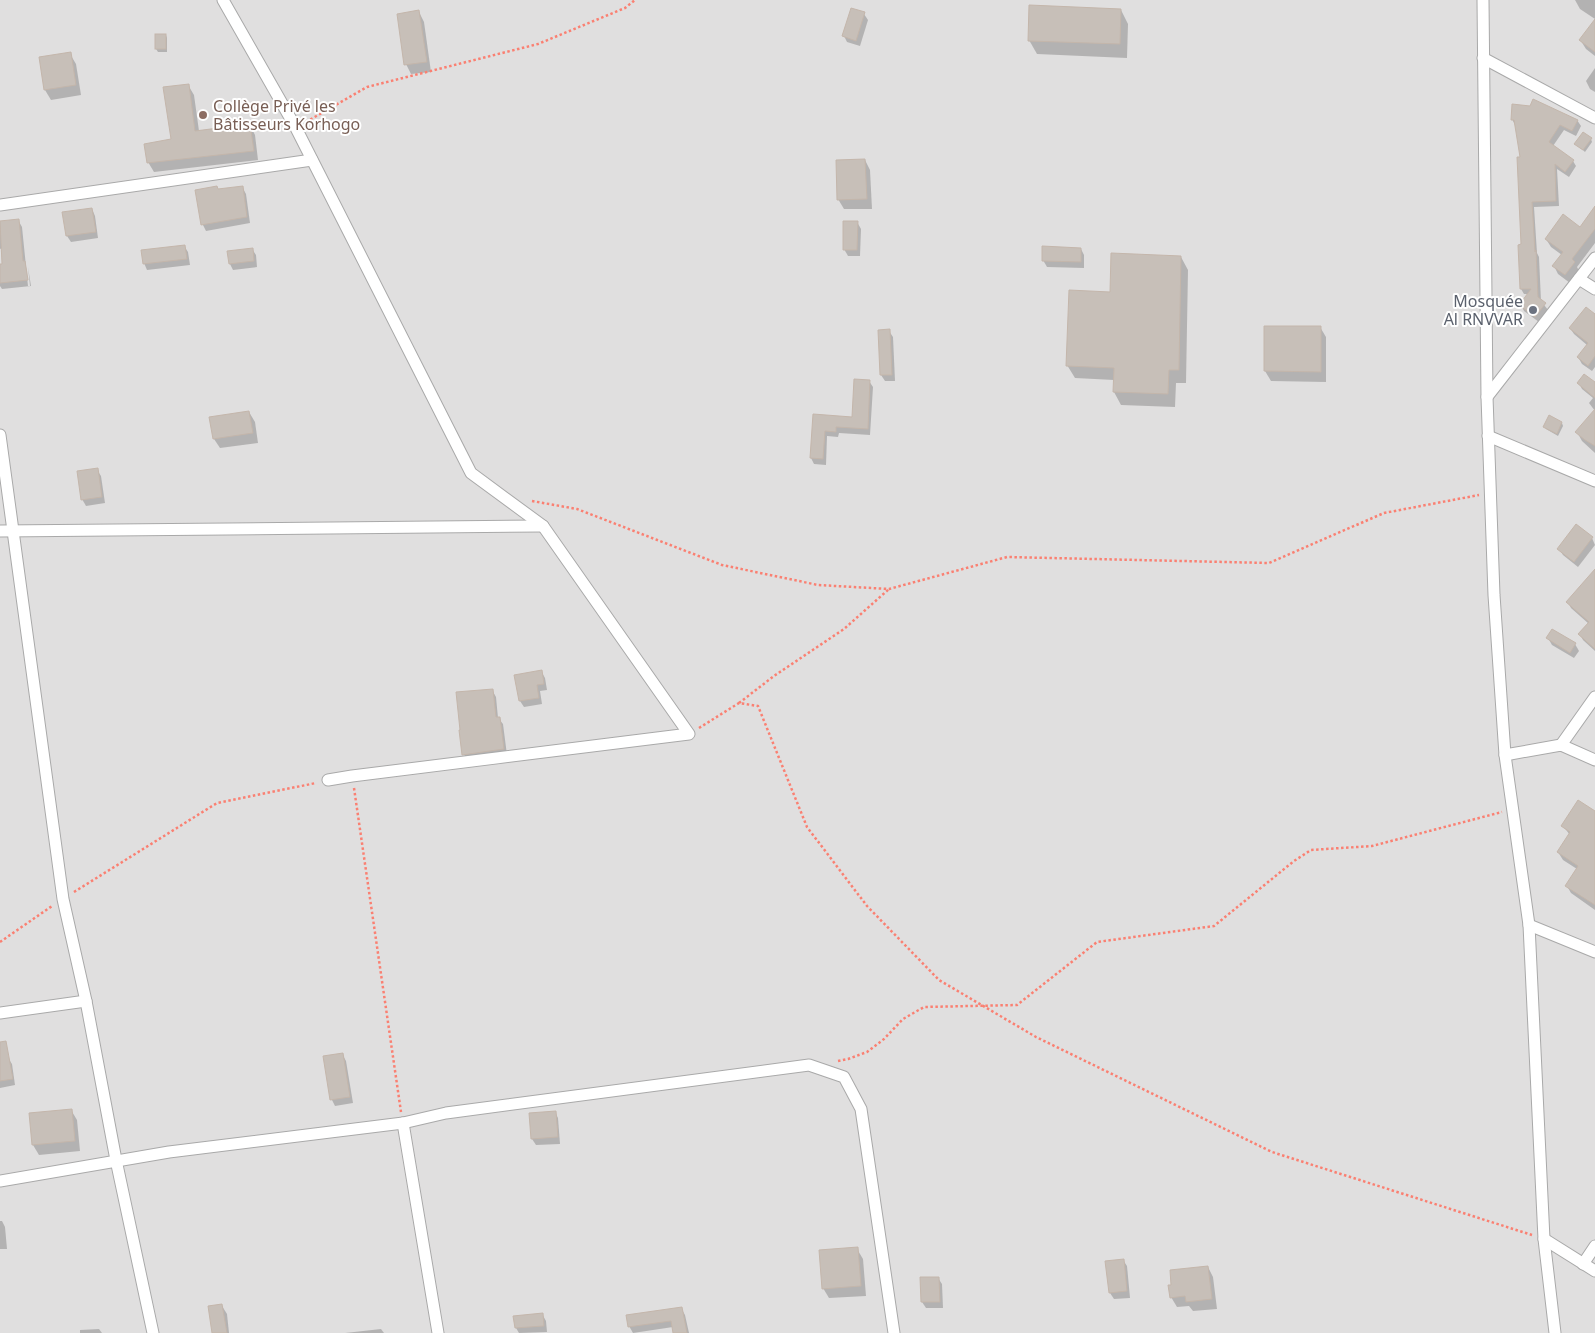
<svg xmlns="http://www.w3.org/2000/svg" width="1595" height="1333" font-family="'Noto Sans',sans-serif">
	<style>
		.residential { fill: #e0dfdf }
		.shadow { fill: #0003 }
		.building { fill: #c7bfb8; stroke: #c4b6ab }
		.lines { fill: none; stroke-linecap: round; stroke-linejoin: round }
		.minor-casing { stroke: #a9a9a9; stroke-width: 13 }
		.path { stroke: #fa8072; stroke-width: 2.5; stroke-dasharray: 2.5 2.5; stroke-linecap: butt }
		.minor { stroke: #fff; stroke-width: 11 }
		.education-dot { fill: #8d6e63; stroke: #fff; stroke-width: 2 }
		.worship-dot { fill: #6b7280; stroke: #fff; stroke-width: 2 }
		.labels { text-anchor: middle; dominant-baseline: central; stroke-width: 4; stroke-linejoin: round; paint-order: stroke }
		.education-label { font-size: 16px; fill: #785e54; stroke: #fff; text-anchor: start }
		.worship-label { font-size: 16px; fill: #5b616d; stroke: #fff; text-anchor: end }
	</style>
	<rect width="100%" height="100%" fill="#f2efe9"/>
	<rect class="residential" x="0" y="0" width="1595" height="1333"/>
	<g class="shadow">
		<path d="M 1575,0 L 1595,0 L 1595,19 L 1580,9 Z"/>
		<path d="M 1121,10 L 1128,24 L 1127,58 L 1037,54 L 1029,40 Z"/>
		<path d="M 419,12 L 424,22 L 431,72 L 411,74 L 406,64 Z"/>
		<path d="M 864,14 L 868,20 L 860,46 L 847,42 L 844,36 Z"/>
		<path d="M 1595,21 L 1595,56 L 1586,49 L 1581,41 Z"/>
		<path d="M 166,35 L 167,38 L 167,52 L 158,52 L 156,49 Z"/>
		<path d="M 70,54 L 76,64 L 81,95 L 51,100 L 45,90 Z"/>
		<path d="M 1595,68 L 1595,92 L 1590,89 L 1586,81 Z"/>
		<path d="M 188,85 L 194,95 L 199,131 L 250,125 L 255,135 L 258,160 L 154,172 L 148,162 L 172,140 Z"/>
		<path d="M 1512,119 L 1577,120 L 1581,126 L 1576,136 L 1564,130 L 1553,146 L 1573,161 L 1576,166 L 1569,177 L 1557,169 L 1559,206 L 1534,207 L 1537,253 L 1539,257 L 1541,301 L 1548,310 L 1539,322 L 1524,311 L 1521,305 L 1529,294 L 1524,294 L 1521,289 L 1522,158 L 1515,125 Z"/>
		<path d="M 1591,139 L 1592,142 L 1585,152 L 1576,144 Z"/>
		<path d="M 865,160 L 870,170 L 872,209 L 844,209 L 838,199 Z"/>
		<path d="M 242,187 L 246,194 L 250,223 L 206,231 L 203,225 L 218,190 Z"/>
		<path d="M 92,209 L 95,216 L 98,238 L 71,242 L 67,236 Z"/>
		<path d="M 1595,219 L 1595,243 L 1577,267 L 1579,271 L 1570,283 L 1558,274 L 1554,266 L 1562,255 L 1551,247 L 1546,239 L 1580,229 Z"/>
		<path d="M 18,220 L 22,227 L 28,286 L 30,286 L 28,267 L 31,286 L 2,289 L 0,286 L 0,265 L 4,265 L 2,248 L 0,249 L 0,222 Z"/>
		<path d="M 857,222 L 861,229 L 860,256 L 848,256 L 844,249 Z"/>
		<path d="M 184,246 L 188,252 L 190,265 L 147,270 L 144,263 Z"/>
		<path d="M 252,249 L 256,255 L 257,267 L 233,270 L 230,264 Z"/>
		<path d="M 1081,249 L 1084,255 L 1084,268 L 1047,267 L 1043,260 Z"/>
		<path d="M 1181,257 L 1188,270 L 1186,383 L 1176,383 L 1175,407 L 1121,405 L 1114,392 L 1114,380 L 1075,378 L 1067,365 Z"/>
		<path d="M 1595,316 L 1595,367 L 1592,371 L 1582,364 L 1578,357 L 1587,345 L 1574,334 L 1570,328 Z"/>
		<path d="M 1265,327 L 1320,327 L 1326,337 L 1326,382 L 1271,381 L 1265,371 Z"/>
		<path d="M 889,331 L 893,337 L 895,381 L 885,381 L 881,375 Z"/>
		<path d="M 869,381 L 873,387 L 870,435 L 839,433 L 838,437 L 827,436 L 826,465 L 814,464 L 811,458 L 814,415 L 853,418 Z"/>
		<path d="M 1579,383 L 1595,384 L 1595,411 L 1589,403 L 1593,398 L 1582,389 Z"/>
		<path d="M 249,412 L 255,422 L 258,443 L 220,448 L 214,439 Z"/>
		<path d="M 1595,414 L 1595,453 L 1582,441 L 1577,432 Z"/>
		<path d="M 1549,417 L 1562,423 L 1563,426 L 1558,436 L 1546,429 L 1545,427 Z"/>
		<path d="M 97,470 L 101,476 L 105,503 L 86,506 L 82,499 Z"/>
		<path d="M 1592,538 L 1595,545 L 1578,567 L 1563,555 L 1559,549 Z"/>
		<path d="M 1595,571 L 1595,651 L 1583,640 L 1580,634 L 1589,624 L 1571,608 L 1568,602 Z"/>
		<path d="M 1553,630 L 1575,644 L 1579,651 L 1574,658 L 1552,645 L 1548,638 Z"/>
		<path d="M 541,671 L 545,678 L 547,690 L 540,691 L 542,704 L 524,707 L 520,701 Z"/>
		<path d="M 492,690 L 496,697 L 498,718 L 503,724 L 507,755 L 467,760 L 464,754 Z"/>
		<path d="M 1595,813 L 1595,910 L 1571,893 L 1567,886 L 1577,869 L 1563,860 L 1558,852 L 1570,835 L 1563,826 Z"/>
		<path d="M 342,1054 L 346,1061 L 353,1103 L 335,1106 L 332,1100 Z"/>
		<path d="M 8,1058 L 12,1064 L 15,1085 L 0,1088 L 0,1059 Z"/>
		<path d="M 71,1110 L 77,1120 L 80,1151 L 39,1155 L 33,1145 Z"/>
		<path d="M 555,1112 L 558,1118 L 560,1144 L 536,1145 L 532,1139 L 530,1114 Z"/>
		<path d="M 0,1221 L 2,1221 L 5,1227 L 7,1249 L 0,1249 Z"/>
		<path d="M 857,1249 L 863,1259 L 866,1296 L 829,1298 L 823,1288 Z"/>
		<path d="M 1123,1260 L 1127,1266 L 1130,1298 L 1114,1299 L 1110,1293 Z"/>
		<path d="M 1208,1267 L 1213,1277 L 1217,1309 L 1193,1311 L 1189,1306 L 1177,1307 L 1171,1297 Z"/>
		<path d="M 921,1278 L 938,1278 L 942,1284 L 943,1308 L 926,1308 L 922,1302 Z"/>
		<path d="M 222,1306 L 227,1314 L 229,1333 L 213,1333 Z"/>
		<path d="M 681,1308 L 685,1315 L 689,1333 L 674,1333 L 673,1327 L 633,1333 L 629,1326 Z"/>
		<path d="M 542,1314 L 546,1321 L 547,1332 L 519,1333 L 516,1328 Z"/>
		<path d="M 99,1329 L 102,1333 L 80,1333 L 80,1330 Z"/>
		<path d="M 381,1329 L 384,1333 L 345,1333 Z"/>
	</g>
	<g class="building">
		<path d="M 1029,5 L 1121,9 L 1120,44 L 1028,41 Z"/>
		<path d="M 851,8 L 865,12 L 856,41 L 842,36 Z"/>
		<path d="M 419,10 L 427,62 L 404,65 L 397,14 Z"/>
		<path d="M 1595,19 L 1595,52 L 1579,40 Z"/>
		<rect x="155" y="34" width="11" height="15"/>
		<path d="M 71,52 L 76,85 L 44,90 L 39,57 Z"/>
		<path d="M 189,84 L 195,131 L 250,124 L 254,151 L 147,163 L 144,144 L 171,139 L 163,87 Z"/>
		<path d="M 1533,99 L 1578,120 L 1572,131 L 1560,125 L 1549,142 L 1574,160 L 1565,172 L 1555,164 L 1556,201 L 1532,202 L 1535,252 L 1536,250 L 1538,297 L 1546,303 L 1535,317 L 1519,305 L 1531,289 L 1520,289 L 1518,245 L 1521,244 L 1517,157 L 1520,157 L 1514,120 L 1511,120 L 1512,104 L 1530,106 Z"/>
		<path d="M 1583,132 L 1592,138 L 1583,150 L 1574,144 Z"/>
		<path d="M 865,159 L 867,199 L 837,200 L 836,160 Z"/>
		<path d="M 217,186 L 218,189 L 243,186 L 247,217 L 201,225 L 195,190 Z"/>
		<path d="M 1595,206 L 1595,229 L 1572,259 L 1575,262 L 1565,275 L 1552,266 L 1563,252 L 1545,239 L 1563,214 L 1580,227 Z"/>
		<path d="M 92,208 L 96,232 L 66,236 L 62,212 Z"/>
		<path d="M 19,219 L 23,261 L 25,261 L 28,280 L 0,283 L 0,264 L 2,264 L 0,221 Z"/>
		<path d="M 843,221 L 858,221 L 857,250 L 843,250 Z"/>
		<path d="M 185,245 L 187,259 L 143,264 L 141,250 Z"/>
		<path d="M 1042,246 L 1081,248 L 1081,262 L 1042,261 Z"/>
		<path d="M 253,248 L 254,261 L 229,264 L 227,251 Z"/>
		<path d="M 1111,253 L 1181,256 L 1179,370 L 1169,370 L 1168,394 L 1113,392 L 1114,368 L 1066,366 L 1069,290 L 1110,292 Z"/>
		<path d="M 1586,307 L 1595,314 L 1595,356 L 1588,366 L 1577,357 L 1588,343 L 1569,328 Z"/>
		<path d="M 1264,326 L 1321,326 L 1321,372 L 1264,371 Z"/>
		<path d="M 890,329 L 892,375 L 880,375 L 878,330 Z"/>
		<path d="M 1584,374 L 1595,382 L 1595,398 L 1577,383 Z"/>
		<path d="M 854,379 L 870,380 L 868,429 L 836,427 L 836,432 L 825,431 L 823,459 L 810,458 L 813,414 L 852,417 Z"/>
		<path d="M 1595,409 L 1595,446 L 1585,440 L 1575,432 Z"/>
		<path d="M 249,411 L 253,433 L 213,439 L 209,417 Z"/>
		<path d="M 1549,415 L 1562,422 L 1557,434 L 1543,427 Z"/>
		<path d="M 98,468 L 102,497 L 81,500 L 77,471 Z"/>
		<path d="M 1576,524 L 1593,537 L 1574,562 L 1557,549 Z"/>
		<path d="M 1595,569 L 1595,649 L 1578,634 L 1589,622 L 1566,602 Z"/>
		<path d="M 1552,629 L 1576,643 L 1570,653 L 1546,638 Z"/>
		<path d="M 542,670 L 544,684 L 537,685 L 539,698 L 519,701 L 514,675 Z"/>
		<path d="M 493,689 L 496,717 L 500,717 L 504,749 L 462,755 L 459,730 L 460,730 L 456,692 Z"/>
		<path d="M 1578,800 L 1595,811 L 1595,905 L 1565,886 L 1578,866 L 1557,852 L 1570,832 L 1561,826 Z"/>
		<path d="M 6,1041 L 13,1079 L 0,1081 L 0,1042 Z"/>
		<path d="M 343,1053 L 350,1097 L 330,1100 L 323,1056 Z"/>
		<path d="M 72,1109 L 75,1141 L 32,1145 L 29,1113 Z"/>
		<path d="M 556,1111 L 558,1137 L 531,1139 L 529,1113 Z"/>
		<path d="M 858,1247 L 861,1286 L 822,1289 L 819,1250 Z"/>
		<path d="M 1124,1259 L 1127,1291 L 1109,1293 L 1105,1261 Z"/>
		<path d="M 1208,1266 L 1212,1299 L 1186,1302 L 1185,1296 L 1170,1298 L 1168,1285 L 1171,1285 L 1170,1270 Z"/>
		<path d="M 920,1277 L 939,1277 L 940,1302 L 921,1302 Z"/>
		<path d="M 222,1304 L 227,1333 L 212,1333 L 208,1306 Z"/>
		<path d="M 682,1307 L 687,1333 L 673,1333 L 671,1321 L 628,1327 L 626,1315 Z"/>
		<path d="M 543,1313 L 544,1326 L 515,1328 L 513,1316 Z"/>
	</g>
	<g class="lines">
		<g class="minor-casing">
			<g id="minor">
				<path d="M 223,0 L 296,128 L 471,473 L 543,526 L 689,734 L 352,776 L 328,780"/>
				<path d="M 1483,0 L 1487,397 L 1494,595 L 1505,755 L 1529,925 L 1544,1239 L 1555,1333"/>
				<path d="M 1483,58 L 1595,118"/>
				<path d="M 0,205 L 312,160"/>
				<path d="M 1579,279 L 1595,289"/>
				<path d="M 1487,397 L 1595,258"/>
				<path d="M 0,435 L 63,899 L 86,1001 L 116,1160 L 153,1333"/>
				<path d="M 1488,436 L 1595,481"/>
				<path d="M 0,531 L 543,526"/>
				<path d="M 1561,745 L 1595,697"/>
				<path d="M 1505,755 L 1561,745 L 1595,760"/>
				<path d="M 1529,925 L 1595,952"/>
				<path d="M 0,1013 L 86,1001"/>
				<path d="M 403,1123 L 438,1333"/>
				<path d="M 0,1181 L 169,1152 L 403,1123 L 446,1113 L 809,1065 L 844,1077 L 861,1109 L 894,1333"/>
				<path d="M 1544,1239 L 1595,1271"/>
				<path d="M 1583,1264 L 1595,1246"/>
			</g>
		</g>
		<g class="path">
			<path d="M 306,122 L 367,87 L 538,44 L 625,8 L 635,0"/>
			<path d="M 532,501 L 577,509 L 722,565 L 818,585 L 889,589 L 1007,557 L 1269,563 L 1384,513 L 1479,495"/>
			<path d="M 739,703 L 774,676 L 844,629 L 889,589"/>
			<path d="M 699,728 L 739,703 L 758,706 L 807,827 L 867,906 L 939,980 L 1036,1037 L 1272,1152 L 1532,1235"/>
			<path d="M 354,788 L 401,1112"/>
			<path d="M 74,892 L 217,803 L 316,783"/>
			<path d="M 0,942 L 52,906"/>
			<path d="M 838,1061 L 848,1059 L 867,1052 L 884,1039 L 903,1019 L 924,1007 L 1017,1005 L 1097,942 L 1214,926 L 1294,861 L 1311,850 L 1372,846 L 1502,812"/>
		</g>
		<use href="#minor" class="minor"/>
	</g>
	<circle class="education-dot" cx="203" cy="115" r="5"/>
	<circle class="worship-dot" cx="1533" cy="310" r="5"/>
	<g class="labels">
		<g class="education-label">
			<text x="213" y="106">Collège Privé les<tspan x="213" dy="18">Bâtisseurs Korhogo</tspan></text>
		</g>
		<g class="worship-label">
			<text x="1523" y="301">Mosquée<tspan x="1523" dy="18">Al RNVVAR</tspan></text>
		</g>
	</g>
</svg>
